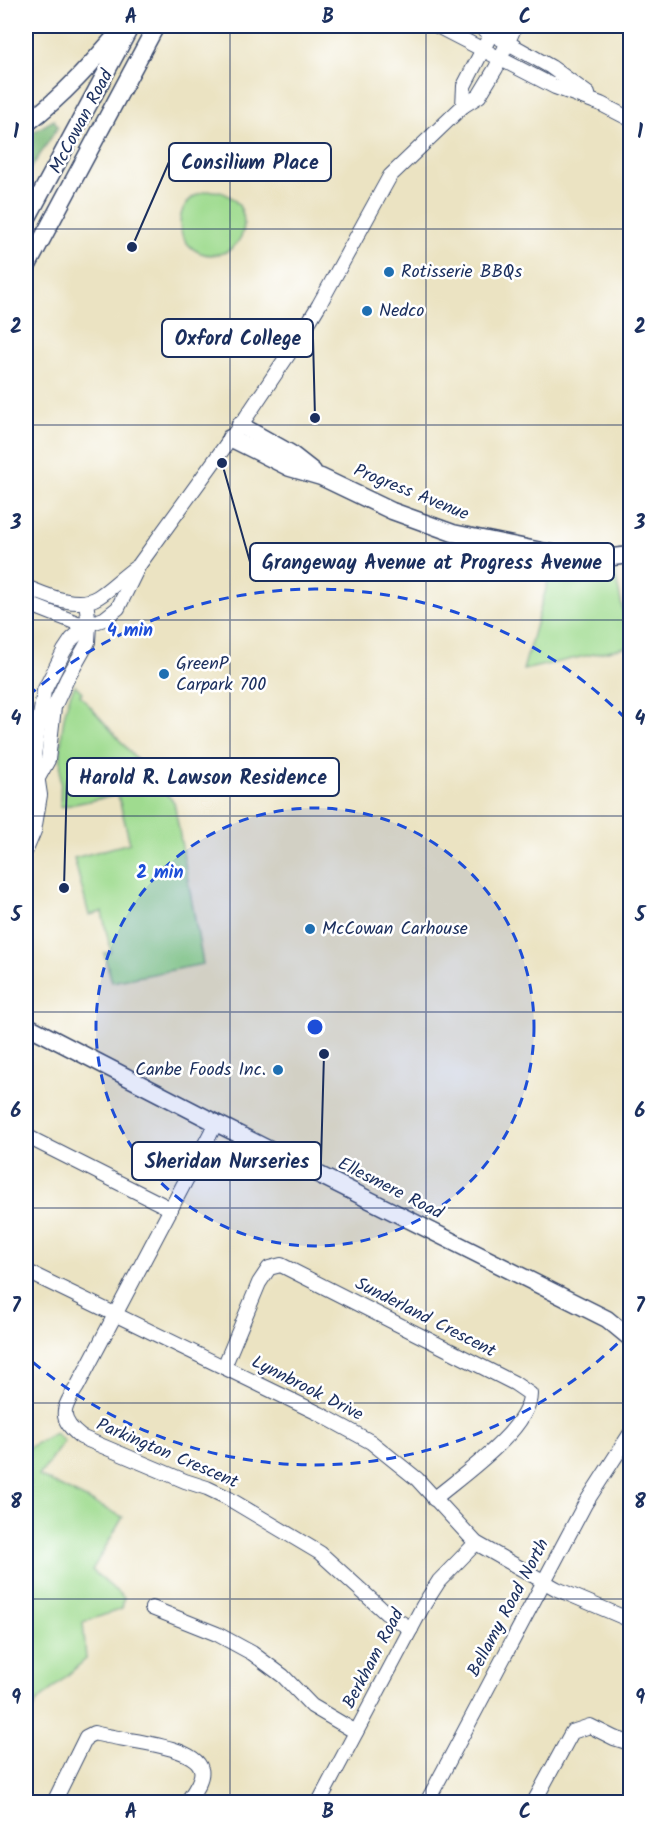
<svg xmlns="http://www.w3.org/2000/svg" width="656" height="1828" font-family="Kalam,sans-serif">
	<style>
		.green { fill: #9fdb8f; stroke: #5d8576; stroke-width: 1.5 }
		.forest { fill: #7fbb7a; stroke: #4d756c; stroke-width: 1.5 }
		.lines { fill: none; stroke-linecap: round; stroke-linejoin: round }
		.minor-casing { stroke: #3a4a6d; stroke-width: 16 }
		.major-casing { stroke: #3a4a6d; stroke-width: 19 }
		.minor { stroke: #fff; stroke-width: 14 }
		.major { stroke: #fff; stroke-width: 16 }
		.grid { fill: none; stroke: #1b2f5e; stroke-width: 1.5; stroke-opacity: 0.55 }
		.ring { fill: none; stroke: #1d4ed8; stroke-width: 3; stroke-dasharray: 10 8 }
		.poi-dot { fill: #1f6fb2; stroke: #fff; stroke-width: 2 }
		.labels { text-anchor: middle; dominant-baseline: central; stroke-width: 5; stroke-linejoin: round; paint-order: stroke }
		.street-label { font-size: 18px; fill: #1b2f5e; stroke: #fff }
		.poi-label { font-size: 18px; fill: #1b2f5e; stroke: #fff; text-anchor: start }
		.centre { fill: #1d4ed8; stroke: #fff; stroke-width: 3 }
		.ring-label { font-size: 18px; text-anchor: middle; font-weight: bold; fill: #1d4ed8; stroke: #fff; stroke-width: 5; stroke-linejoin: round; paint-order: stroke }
		.leader { fill: none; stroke: #1b2f5e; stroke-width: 2 }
		.callout-dot { fill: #1b2f5e; stroke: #fff; stroke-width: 2 }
		.callout { fill: #fff; stroke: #1b2f5e; stroke-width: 2 }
		.callout-label { font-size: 20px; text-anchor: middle; font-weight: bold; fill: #1b2f5e }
		.neatline { fill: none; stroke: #1b2f5e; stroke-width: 2 }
		.grid-label { font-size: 20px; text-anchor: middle; font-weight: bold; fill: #1b2f5e }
	</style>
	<rect width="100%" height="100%" fill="#fff"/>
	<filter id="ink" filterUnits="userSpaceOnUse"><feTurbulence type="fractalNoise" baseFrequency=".0167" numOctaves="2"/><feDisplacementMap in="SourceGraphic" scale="12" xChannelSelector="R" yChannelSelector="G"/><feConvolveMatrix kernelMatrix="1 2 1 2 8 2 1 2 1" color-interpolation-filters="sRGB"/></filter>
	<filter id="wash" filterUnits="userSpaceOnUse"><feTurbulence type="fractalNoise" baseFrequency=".008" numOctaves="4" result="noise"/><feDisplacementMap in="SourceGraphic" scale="24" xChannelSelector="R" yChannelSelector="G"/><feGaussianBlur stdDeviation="1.35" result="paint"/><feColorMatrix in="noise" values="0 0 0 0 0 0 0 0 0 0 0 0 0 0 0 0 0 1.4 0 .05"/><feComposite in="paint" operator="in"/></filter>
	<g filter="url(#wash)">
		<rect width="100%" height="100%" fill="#ebe3c2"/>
		<g class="green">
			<circle cx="212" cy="223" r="32"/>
			<path d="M 552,567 L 614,567 L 630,646 L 523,670 Z"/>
			<path d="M 75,685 L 82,692 L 80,695 L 174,802 L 203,964 L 112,982 L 104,953 L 111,952 L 102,912 L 89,915 L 74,858 L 130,843 L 118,795 L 60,807 C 62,769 56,718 75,685 Z"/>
			<path d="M 55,1433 L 64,1441 L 39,1476 L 123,1517 L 92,1570 L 124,1598 L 122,1609 L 83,1622 L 86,1659 L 36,1703 L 26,1724 L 26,1449 Z"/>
		</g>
		<path class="forest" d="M 54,120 L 58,127 L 26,176 L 26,136 Z"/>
	</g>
	<g filter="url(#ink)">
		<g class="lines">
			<g class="minor-casing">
				<g id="minor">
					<path d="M 437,26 L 555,87 L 601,104 L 630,119"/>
					<path d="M 478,26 L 551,67 L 588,94"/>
					<path d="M 463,106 L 464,86 L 495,26"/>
					<path d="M 26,587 C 46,595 77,610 98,597 C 111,589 122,577 135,568"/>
					<path d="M 26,603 L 77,623 L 89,624"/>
					<path d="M 38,778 L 48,760 L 54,707 L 67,679 L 88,642 L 89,624 L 86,602"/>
					<path d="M 26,850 L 34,831 L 40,795 L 34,755 L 44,691 L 64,651 L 72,639 L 89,624 L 104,619 L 118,608 L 139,565 L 247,416 L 296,343 L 319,305 L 390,176 L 463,106 L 479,96 L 496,68 L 515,26"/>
					<path d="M 216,1123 L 77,1387 C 62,1409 58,1419 81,1437 L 185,1481 L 207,1488 L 226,1497 L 320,1553 L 386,1613 L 411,1629"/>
					<path d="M 26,1136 L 171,1209"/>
					<path d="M 26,1271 L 320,1414 L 371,1442 L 417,1479 L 476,1543 L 557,1589 L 630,1620"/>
					<path d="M 224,1367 L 259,1283 L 269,1268 L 281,1265 L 514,1383 L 530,1394 C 530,1429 460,1477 434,1499"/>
					<path d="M 152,1608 L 217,1634 L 252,1653 L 283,1676 L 312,1706 L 356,1732"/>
					<path d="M 54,1802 L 86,1737 L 94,1733 C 116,1740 195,1744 201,1769 C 204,1779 192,1794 187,1802"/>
					<path d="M 319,1802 L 423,1606 L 439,1581 L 476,1543"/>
					<path d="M 427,1802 L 585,1504 L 630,1434"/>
					<path d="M 534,1802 L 572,1732 L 590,1726 L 614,1738 L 630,1743"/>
				</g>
			</g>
			<g class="major-casing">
				<g id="major">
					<path d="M 26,124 C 64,96 94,61 124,26"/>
					<path d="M 26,221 L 131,26"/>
					<path d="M 26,269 L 156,26"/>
					<path d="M 240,425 L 290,453 L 313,471"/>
					<path d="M 230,438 L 290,468 L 321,477 L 392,511 L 453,533 L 551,553 L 595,559 L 630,555"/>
					<path d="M 26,1025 L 216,1123 L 607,1319 L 630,1338"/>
				</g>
			</g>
			<use href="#minor" class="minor"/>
			<use href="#major" class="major"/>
		</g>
	</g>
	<path class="grid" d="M 230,26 L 230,1802M 426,26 L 426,1802M 26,229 L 630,229M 26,425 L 630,425M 26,620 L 630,620M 26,816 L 630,816M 26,1012 L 630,1012M 26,1208 L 630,1208M 26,1403 L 630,1403M 26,1599 L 630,1599"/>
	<circle cx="315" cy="1027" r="219" fill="#1d4ed8" fill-opacity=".12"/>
	<g class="ring">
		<circle cx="315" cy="1027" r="219"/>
		<path d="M630 1331A438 438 0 0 1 28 1358M28 696A438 438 0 0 1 630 723"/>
	</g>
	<g class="poi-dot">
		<circle cx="389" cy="272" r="6"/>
		<circle cx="367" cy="311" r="6"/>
		<circle cx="164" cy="674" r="6"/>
		<circle cx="310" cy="929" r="6"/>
		<circle cx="278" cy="1070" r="6"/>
	</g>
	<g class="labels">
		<g class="street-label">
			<text transform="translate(82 122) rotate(-62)">McCowan Road</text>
			<text transform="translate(411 493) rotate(22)">Progress Avenue</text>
			<text transform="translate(390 1189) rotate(27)">Ellesmere Road</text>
			<text transform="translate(425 1318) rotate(27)">Sunderland Crescent</text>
			<text transform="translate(307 1389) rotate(27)">Lynnbrook Drive</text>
			<text transform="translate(167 1454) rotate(23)">Parkington Crescent</text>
			<text transform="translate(509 1608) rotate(-62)">Bellamy Road North</text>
			<text transform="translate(374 1659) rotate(-62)">Berkham Road</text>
		</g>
		<g class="poi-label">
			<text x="401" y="272">Rotisserie BBQs</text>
			<text x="379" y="311">Nedco</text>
			<text x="176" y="664">GreenP<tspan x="176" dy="21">Carpark 700</tspan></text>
			<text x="322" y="929">McCowan Carhouse</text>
			<text x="266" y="1070" text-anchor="end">Canbe Foods Inc.</text>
		</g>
	</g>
	<circle cx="315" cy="1027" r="9" class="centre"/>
	<g class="ring-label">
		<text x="130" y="636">4 min</text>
		<text x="160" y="878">2 min</text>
	</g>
	<path class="leader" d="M132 247L169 162M315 418L313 338M222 463L250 562M64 888L67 777M324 1054L321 1161"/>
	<g class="callout-dot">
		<circle cx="132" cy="247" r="6"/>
		<circle cx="315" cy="418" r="6"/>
		<circle cx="222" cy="463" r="6"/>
		<circle cx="64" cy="888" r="6"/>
		<circle cx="324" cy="1054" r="6"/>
	</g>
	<g class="callout">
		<rect x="169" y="143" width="162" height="38" rx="6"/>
		<rect x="162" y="319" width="151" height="38" rx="6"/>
		<rect x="250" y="543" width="364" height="38" rx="6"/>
		<rect x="67" y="758" width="272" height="38" rx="6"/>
		<rect x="132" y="1142" width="189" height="38" rx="6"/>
	</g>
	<g class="callout-label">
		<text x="250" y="169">Consilium Place</text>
		<text x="238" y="345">Oxford College</text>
		<text x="432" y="569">Grangeway Avenue at Progress Avenue</text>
		<text x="203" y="784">Harold R. Lawson Residence</text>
		<text x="227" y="1168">Sheridan Nurseries</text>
	</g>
	<rect width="656" height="1828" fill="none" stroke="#fff" stroke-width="66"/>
	<rect x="33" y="33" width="590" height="1762" class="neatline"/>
	<g class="grid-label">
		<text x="131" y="23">A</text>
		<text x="328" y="23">B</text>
		<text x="525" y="23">C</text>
		<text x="16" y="138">1</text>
		<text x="640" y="138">1</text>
		<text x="16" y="333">2</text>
		<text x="640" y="333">2</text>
		<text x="16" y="529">3</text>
		<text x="640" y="529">3</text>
		<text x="16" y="725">4</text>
		<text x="640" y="725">4</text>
		<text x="16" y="921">5</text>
		<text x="640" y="921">5</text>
		<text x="16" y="1117">6</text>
		<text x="640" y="1117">6</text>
		<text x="16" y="1312">7</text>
		<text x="640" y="1312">7</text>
		<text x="16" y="1508">8</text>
		<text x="640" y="1508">8</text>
		<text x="16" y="1704">9</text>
		<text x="640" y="1704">9</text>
		<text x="131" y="1818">A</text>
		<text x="328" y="1818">B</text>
		<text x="525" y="1818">C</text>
	</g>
</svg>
